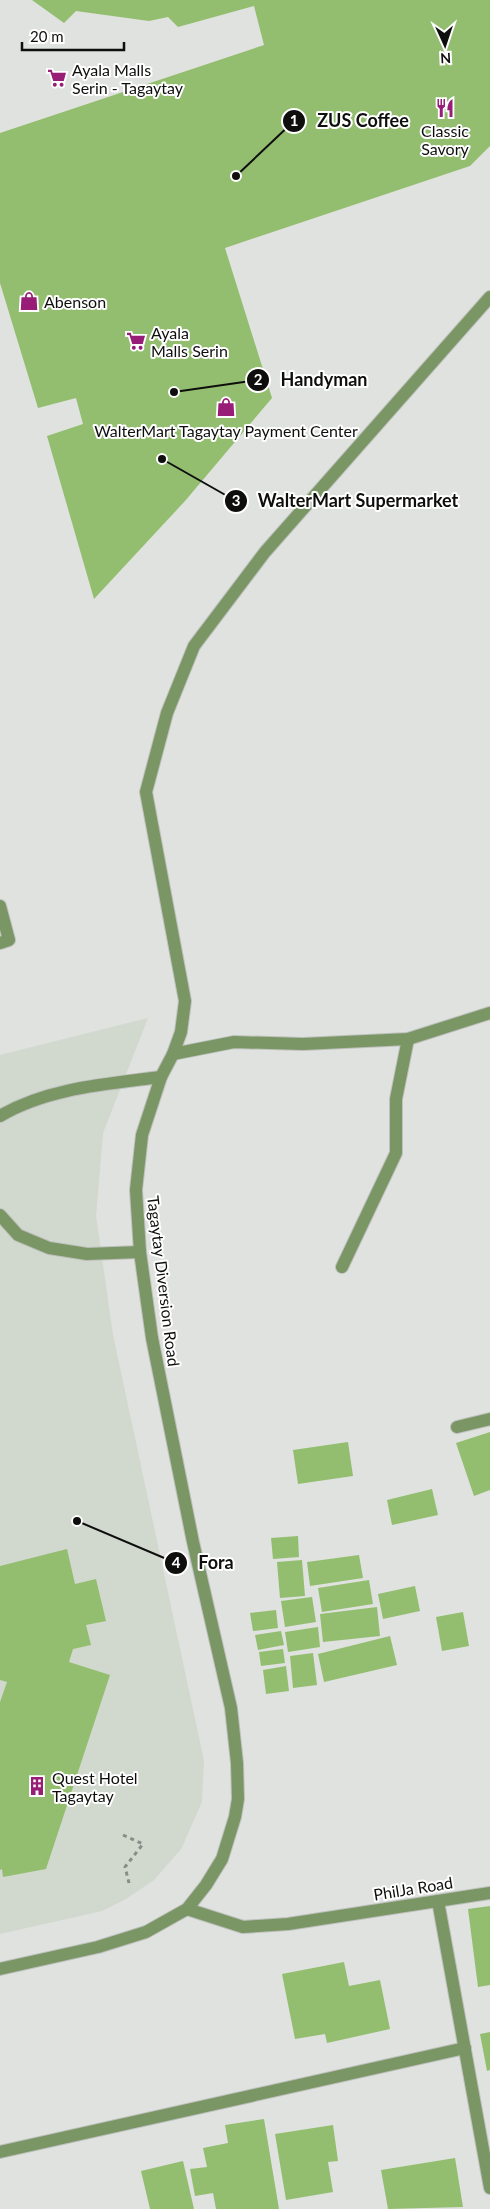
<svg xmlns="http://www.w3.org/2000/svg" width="490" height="2209" font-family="Lato,sans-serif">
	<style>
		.built { fill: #d1d8cd }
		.building { fill: #93be70 }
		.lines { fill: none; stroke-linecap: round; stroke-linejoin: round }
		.minor-casing { stroke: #bec0bd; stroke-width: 14 }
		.path { stroke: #898c88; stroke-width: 3; stroke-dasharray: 4 4; stroke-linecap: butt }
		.minor { stroke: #7a9664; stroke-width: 12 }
		.labels { text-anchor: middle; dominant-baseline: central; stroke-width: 4; stroke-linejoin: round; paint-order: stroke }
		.poi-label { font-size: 16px; fill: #0e0f0d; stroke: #fff; text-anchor: start }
		.street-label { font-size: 16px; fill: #0e0f0d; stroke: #fff }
		.leader { fill: none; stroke: #0e0f0d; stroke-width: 2 }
		.callout-dot { fill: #0e0f0d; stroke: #fff; stroke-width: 2 }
		.mark-label { font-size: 15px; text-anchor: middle; font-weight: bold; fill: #fff }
		.callout-label { font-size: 18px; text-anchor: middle; font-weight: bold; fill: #0e0f0d; stroke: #fff; stroke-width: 4; stroke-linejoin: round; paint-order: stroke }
	</style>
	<rect width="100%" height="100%" fill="#dfe2de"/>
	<path class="built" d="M 148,1018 L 103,1133 L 96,1216 L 113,1335 L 204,1761 L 202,1802 L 181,1849 L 154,1880 L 126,1899 L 102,1911 L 0,1934 L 0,1055 Z"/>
	<g class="building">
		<path d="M 32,0 L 490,0 L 490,146 L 470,166 L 225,248 L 272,398 L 185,501 L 94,599 L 47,436 L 83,424 L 76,398 L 38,408 L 0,283 L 0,133 L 264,45 L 254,6 L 178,27 L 168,17 L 149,21 L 76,11 L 64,23 Z"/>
		<path d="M 490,1432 L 490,1490 L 474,1496 L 456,1443 Z"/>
		<path d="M 348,1442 L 353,1476 L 298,1484 L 293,1450 Z"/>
		<path d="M 432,1489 L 438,1515 L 392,1525 L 387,1500 Z"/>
		<path d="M 298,1536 L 299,1557 L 273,1559 L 271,1538 Z"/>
		<path d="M 67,1549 L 75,1584 L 96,1579 L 106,1621 L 86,1625 L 91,1645 L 73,1649 L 69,1662 L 110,1675 L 46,1869 L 3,1877 L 2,1869 L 0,1870 L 0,1702 L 7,1682 L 0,1680 L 0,1566 Z"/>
		<path d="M 359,1555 L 363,1578 L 310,1586 L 307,1562 Z"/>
		<path d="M 302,1560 L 305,1596 L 280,1598 L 277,1562 Z"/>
		<path d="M 369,1580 L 373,1604 L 322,1612 L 318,1588 Z"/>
		<path d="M 415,1586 L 420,1611 L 383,1619 L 378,1594 Z"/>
		<path d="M 312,1597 L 316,1622 L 285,1627 L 281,1601 Z"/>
		<path d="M 377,1607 L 380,1636 L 323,1642 L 320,1614 Z"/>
		<path d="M 276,1610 L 278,1628 L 253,1631 L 250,1613 Z"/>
		<path d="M 463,1612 L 469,1646 L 442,1651 L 436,1617 Z"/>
		<path d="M 318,1627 L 320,1647 L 288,1652 L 285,1632 Z"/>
		<path d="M 281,1631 L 284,1645 L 258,1650 L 255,1635 Z"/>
		<path d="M 390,1636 L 397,1665 L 324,1682 L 318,1654 Z"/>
		<path d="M 283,1649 L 285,1663 L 261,1666 L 259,1652 Z"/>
		<path d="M 313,1653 L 317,1685 L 293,1688 L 290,1656 Z"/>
		<path d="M 286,1666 L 289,1691 L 266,1694 L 263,1670 Z"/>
		<path d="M 490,1906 L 490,1985 L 478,1987 L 468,1909 Z"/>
		<path d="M 344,1962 L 349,1986 L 380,1980 L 390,2029 L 327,2043 L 325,2034 L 295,2039 L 282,1974 Z"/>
		<path d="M 490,2032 L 490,2070 L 487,2071 L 480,2034 Z"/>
		<path d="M 264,2119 L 279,2209 L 216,2209 L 213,2193 L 195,2196 L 190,2169 L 207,2167 L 203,2148 L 228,2143 L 225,2125 Z"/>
		<path d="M 333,2125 L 338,2161 L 328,2162 L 333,2192 L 286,2200 L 275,2134 Z"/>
		<path d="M 455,2158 L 463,2207 L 388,2209 L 381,2170 Z"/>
		<path d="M 183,2161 L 194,2209 L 150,2209 L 141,2171 Z"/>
	</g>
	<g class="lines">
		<g class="minor-casing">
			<g id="minor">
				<path d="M 0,906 L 9,940 L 0,943"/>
				<path d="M 173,1054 L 234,1042 L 303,1044 L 408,1039 L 490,1013"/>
				<path d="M 0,1116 C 47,1088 107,1084 161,1077"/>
				<path d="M 0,1215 L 18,1235 L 49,1248 L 87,1254 L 140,1252"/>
				<path d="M 342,1267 L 396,1153 L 396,1099 L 408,1039"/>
				<path d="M 457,1427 L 490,1419"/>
				<path d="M 438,1901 L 490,2188"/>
				<path d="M 187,1909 L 243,1927 L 288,1924 L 490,1893"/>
				<path d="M 0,1969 L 98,1947 L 146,1932 L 187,1909 L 206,1885 L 222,1859 L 235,1817 L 238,1799 L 237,1763 L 231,1708 L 193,1542 L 152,1338 L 140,1252 L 136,1190 L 142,1135 L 161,1077 L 173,1054 L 181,1032 L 185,1001 L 146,792 L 167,713 L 194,646 L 265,552 L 490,297"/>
				<path d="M 0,2152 L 465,2048"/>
			</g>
		</g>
		<path class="path" d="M 123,1835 L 143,1844 L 125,1867 L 129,1883"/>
		<use href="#minor" class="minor"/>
	</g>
	<defs>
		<g id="supermarket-bare" transform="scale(1.5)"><path d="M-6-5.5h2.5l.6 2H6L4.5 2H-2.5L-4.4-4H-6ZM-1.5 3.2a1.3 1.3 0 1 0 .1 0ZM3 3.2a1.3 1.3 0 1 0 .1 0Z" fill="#981d76" stroke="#fff" stroke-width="2.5" paint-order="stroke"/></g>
		<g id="restaurant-bare" transform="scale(1.5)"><path d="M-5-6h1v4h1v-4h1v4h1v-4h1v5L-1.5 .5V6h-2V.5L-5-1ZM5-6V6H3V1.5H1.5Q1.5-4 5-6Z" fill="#981d76" stroke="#fff" stroke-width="2.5" paint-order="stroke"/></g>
		<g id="shop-bare" transform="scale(1.5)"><path d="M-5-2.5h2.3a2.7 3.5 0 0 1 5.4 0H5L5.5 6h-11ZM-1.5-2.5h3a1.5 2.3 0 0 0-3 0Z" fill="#981d76" stroke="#fff" stroke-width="2.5" paint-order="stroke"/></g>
		<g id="building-bare" transform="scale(1.5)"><path d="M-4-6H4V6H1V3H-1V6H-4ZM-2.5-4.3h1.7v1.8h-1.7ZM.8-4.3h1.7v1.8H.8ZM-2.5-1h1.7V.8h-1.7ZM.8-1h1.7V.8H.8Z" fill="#981d76" stroke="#fff" stroke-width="2.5" paint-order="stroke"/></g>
	</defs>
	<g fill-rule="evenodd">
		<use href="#supermarket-bare" x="57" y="78"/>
		<use href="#restaurant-bare" x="445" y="108"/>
		<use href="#shop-bare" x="29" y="301"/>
		<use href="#supermarket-bare" x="136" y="341"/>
		<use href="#shop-bare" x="226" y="407"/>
		<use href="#building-bare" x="37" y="1786"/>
	</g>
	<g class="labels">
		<g class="poi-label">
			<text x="72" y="69">Ayala Malls<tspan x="72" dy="18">Serin - Tagaytay</tspan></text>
			<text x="445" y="130" text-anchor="middle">Classic<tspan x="445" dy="18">Savory</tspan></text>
			<text x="44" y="301">Abenson</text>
			<text x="151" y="332">Ayala<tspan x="151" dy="18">Malls Serin</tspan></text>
			<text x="226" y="430" text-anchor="middle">WalterMart Tagaytay Payment Center</text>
			<text x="52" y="1777">Quest Hotel<tspan x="52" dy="18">Tagaytay</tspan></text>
		</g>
		<g class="street-label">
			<text transform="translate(164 1281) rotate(83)">Tagaytay Diversion Road</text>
			<text transform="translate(413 1888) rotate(-9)">PhilJa Road</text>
		</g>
	</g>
	<path class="leader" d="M236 176L294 121M174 392L258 380M162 459L236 501M77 1521L176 1563"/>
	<g class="callout-dot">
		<circle cx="236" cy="176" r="5"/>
		<circle cx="174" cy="392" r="5"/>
		<circle cx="162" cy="459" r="5"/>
		<circle cx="77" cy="1521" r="5"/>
		<circle cx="294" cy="121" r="12"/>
		<circle cx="258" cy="380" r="12"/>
		<circle cx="236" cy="501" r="12"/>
		<circle cx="176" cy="1563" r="12"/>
	</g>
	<g class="mark-label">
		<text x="294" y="126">1</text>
		<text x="258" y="385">2</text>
		<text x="236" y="506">3</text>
		<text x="176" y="1568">4</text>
	</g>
	<g class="callout-label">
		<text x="363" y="127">ZUS Coffee</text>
		<text x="324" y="386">Handyman</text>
		<text x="358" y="507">WalterMart Supermarket</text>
		<text x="216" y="1569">Fora</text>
	</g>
	<g transform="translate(445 45) rotate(177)" stroke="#ffffff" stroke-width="4" paint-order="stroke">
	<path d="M0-4L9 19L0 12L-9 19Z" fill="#0e0f0d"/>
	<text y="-8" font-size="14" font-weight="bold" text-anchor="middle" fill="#0e0f0d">N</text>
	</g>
	<path d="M22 42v8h102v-8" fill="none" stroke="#0e0f0d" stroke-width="2.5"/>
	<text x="30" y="42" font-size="15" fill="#0e0f0d" stroke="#ffffff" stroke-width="4" paint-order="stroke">20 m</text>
</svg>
